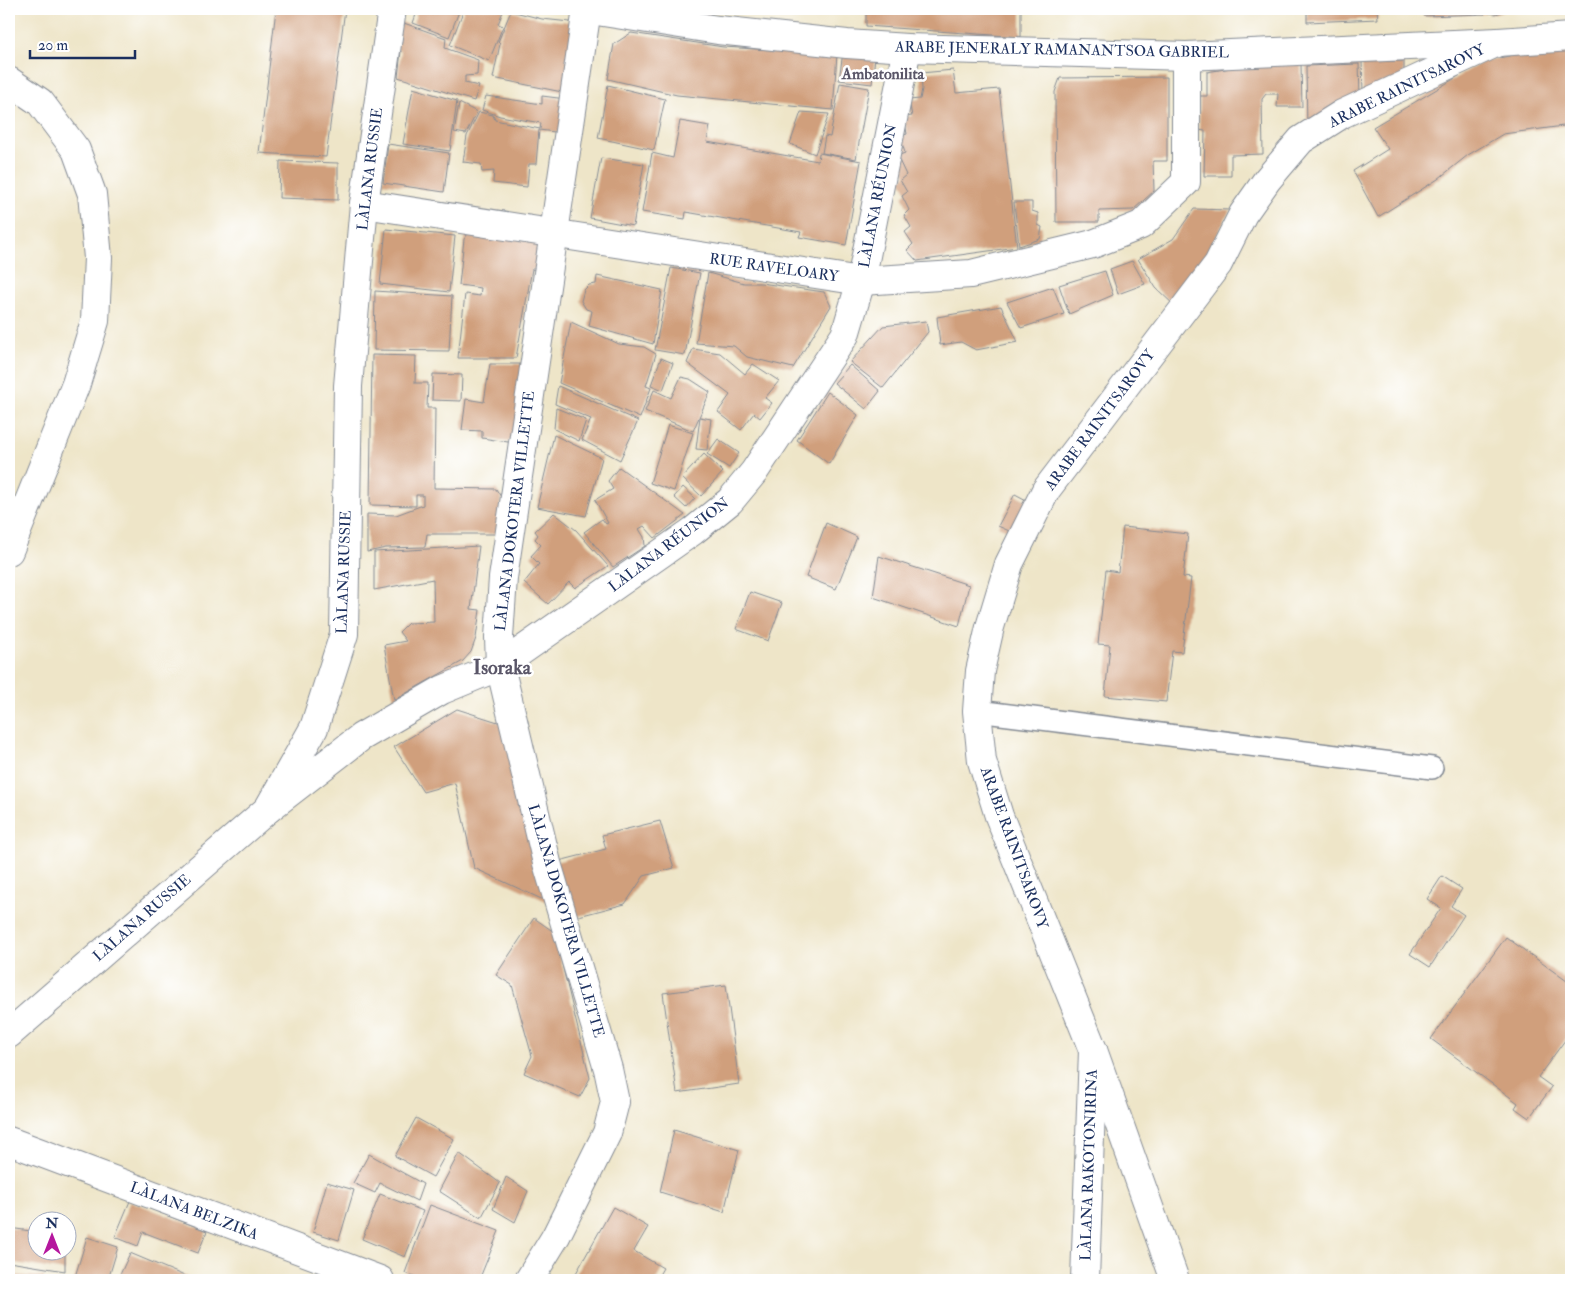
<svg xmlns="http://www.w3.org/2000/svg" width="1580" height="1289" font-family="'IM FELL Double Pica',serif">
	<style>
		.building { fill: #d09f7b }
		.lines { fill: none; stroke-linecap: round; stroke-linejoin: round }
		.lane-casing { stroke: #848a93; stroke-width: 24 }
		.street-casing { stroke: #848a93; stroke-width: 30 }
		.secondary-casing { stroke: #848a93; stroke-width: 30 }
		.lane { stroke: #fff; stroke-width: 21 }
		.street { stroke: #fff; stroke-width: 28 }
		.secondary { stroke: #fff; stroke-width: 28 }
		.labels { text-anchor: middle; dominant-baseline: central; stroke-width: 5; stroke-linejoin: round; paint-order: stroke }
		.street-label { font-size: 15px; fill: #1b2f5e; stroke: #fff }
		.neighbourhood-label { font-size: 16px; font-weight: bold; fill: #5a5668; stroke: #fff }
		.district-label { font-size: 20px; font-weight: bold; fill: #5a5668; stroke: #fff }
	</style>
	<rect width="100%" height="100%" fill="#fff"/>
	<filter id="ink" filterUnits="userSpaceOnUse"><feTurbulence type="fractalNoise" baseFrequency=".02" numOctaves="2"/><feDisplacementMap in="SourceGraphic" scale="10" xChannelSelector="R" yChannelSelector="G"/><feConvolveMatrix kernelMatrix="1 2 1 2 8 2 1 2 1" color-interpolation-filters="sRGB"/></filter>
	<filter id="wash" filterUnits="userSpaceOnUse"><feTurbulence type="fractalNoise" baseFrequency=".0096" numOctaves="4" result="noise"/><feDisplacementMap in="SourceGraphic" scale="20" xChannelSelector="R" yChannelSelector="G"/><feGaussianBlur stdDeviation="1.12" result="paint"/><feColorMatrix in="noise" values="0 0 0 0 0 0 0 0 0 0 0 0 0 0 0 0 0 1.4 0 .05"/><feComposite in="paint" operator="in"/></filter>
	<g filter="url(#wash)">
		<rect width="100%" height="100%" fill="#eee5c8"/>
		<g id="blocks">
			<g class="building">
				<path d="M 276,9 L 345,9 L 326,157 L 259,153 Z"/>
				<path d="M 418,9 L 460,9 L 449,37 L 413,23 Z"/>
				<path d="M 464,9 L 504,9 L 498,24 L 503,26 L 489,61 L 450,45 Z"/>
				<path d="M 646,9 L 711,9 L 710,23 Z"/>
				<path d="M 866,9 L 1021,9 L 1021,37 L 866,26 Z"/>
				<path d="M 1307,9 L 1377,9 L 1378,19 L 1307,22 Z"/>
				<path d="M 1423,9 L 1485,9 L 1485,14 L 1424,16 Z"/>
				<path d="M 1489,9 L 1510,9 L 1496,14 L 1489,13 Z"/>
				<path d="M 511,11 L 542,19 L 570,22 L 574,31 L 567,93 L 493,78 L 500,44 L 498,42 Z"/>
				<path d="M 401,22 L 446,38 L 445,48 L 478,60 L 477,75 L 465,76 L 465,83 L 479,86 L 474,101 L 398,77 L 401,51 L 397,50 Z"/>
				<path d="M 631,33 L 723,47 L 837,54 L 833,110 L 677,95 L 608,79 L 614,44 Z"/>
				<path d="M 1571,49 L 1571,125 L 1503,134 L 1468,155 L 1438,179 L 1378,217 L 1353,171 L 1388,149 L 1373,127 L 1484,61 L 1514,55 Z"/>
				<path d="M 843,52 L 875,57 L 872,84 L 839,80 Z"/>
				<path d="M 1404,61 L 1404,78 L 1363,92 L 1362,62 Z"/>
				<path d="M 1301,64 L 1302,107 L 1277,107 L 1278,94 L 1266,94 L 1262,99 L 1263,154 L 1231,155 L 1231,176 L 1204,176 L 1205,131 L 1199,130 L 1200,96 L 1207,96 L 1207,72 L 1237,67 Z"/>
				<path d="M 1359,64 L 1360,94 L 1307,130 L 1306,66 Z"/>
				<path d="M 953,70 L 956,93 L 999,89 L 1017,247 L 917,261 L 907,250 L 913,244 L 905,232 L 911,227 L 904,215 L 909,210 L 902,196 L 907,192 L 900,180 L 906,175 L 897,156 L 905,153 L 900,136 L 907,134 L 904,117 L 912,116 L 909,100 L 920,99 L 922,89 L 921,73 Z"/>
				<path d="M 1167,77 L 1167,161 L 1153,161 L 1154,191 L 1133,210 L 1099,211 L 1099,222 L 1056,222 L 1055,92 L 1060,78 Z"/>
				<path d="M 840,83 L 869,88 L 856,159 L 822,153 L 825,136 L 830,137 Z"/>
				<path d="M 608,85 L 665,99 L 654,150 L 598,138 Z"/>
				<path d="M 413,88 L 457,101 L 450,151 L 403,144 Z"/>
				<path d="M 486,96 L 542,104 L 542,96 L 566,99 L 563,133 L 539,130 L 536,164 L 529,164 L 527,187 L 493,183 L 494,171 L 482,172 L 481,164 L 463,162 L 467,136 L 479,112 L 493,115 L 495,120 L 540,129 L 541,123 L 500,116 L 482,110 Z"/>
				<path d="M 459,103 L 477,112 L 466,134 L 454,132 Z"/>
				<path d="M 801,112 L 829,114 L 815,154 L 790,144 Z"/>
				<path d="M 680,121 L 710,126 L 707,142 L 818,161 L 819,153 L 861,161 L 846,245 L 799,237 L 801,232 L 686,212 L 685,219 L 642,212 L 652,153 L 673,158 Z"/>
				<path d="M 388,144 L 449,153 L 444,192 L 383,183 Z"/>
				<path d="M 601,158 L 644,164 L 633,226 L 590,218 Z"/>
				<path d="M 280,161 L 338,163 L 338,200 L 279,198 Z"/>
				<path d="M 1014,202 L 1032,202 L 1032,211 L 1038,213 L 1038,225 L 1042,227 L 1040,239 L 1019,246 Z"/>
				<path d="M 1194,209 L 1230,210 L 1191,287 L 1176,307 L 1156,288 L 1138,259 L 1173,239 Z"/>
				<path d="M 386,229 L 455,236 L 449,292 L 380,284 Z"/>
				<path d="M 471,230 L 542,243 L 537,270 L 532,269 L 516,358 L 458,358 L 465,294 L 480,296 L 481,288 L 459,285 L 464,239 Z"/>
				<path d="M 1132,261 L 1145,284 L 1118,294 L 1110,269 Z"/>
				<path d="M 671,268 L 700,273 L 685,355 L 655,350 Z"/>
				<path d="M 1105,271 L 1113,295 L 1069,314 L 1059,285 Z"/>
				<path d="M 708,273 L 744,283 L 761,283 L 824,292 L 831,306 L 793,368 L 747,357 L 734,346 L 696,343 Z"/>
				<path d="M 597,276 L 662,290 L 653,344 L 589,326 L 592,311 L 586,309 L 581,301 L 584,290 L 589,285 L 596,284 Z"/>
				<path d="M 1053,287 L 1064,314 L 1021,328 L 1007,302 Z"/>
				<path d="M 375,291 L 452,296 L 449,351 L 374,350 Z"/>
				<path d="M 1001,306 L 1018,342 L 976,350 L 961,342 L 940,345 L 937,317 Z"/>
				<path d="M 926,321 L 928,332 L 883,388 L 850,362 L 883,326 Z"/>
				<path d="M 571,322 L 619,344 L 644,347 L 656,354 L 646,386 L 651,388 L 640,418 L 559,383 Z"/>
				<path d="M 693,349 L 720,353 L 745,374 L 753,364 L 779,381 L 765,398 L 772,403 L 760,418 L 754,413 L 741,430 L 718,412 L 730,395 L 687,363 Z"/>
				<path d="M 372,355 L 416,356 L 415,383 L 428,383 L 427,408 L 435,408 L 434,488 L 496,489 L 501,497 L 497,534 L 427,534 L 425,547 L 386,548 L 367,552 L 367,514 L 396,515 L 423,505 L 423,495 L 416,495 L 416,506 L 370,505 Z"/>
				<path d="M 661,358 L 673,363 L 663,390 L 651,385 Z"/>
				<path d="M 490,364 L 526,364 L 516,437 L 508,442 L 482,438 L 482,431 L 462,430 L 466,399 L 484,402 Z"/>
				<path d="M 850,365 L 880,391 L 866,409 L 834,383 Z"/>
				<path d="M 433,374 L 462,375 L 461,401 L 432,400 Z"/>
				<path d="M 681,377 L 690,379 L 710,392 L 693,431 L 645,411 L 654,390 L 671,398 Z"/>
				<path d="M 558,386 L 638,421 L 620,460 L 582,440 L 591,419 L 555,404 Z"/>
				<path d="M 828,392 L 858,415 L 829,464 L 797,440 Z"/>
				<path d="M 556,408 L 586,420 L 579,441 L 554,429 Z"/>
				<path d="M 700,417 L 711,419 L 707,450 L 696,449 Z"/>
				<path d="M 668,425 L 693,433 L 674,491 L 650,483 Z"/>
				<path d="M 554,435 L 602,458 L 586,516 L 537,507 Z"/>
				<path d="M 718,439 L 739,453 L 729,468 L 707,454 Z"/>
				<path d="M 704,454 L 723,472 L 701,496 L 682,478 Z"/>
				<path d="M 619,467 L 685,515 L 655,538 L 644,526 L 639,529 L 644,537 L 645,546 L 613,567 L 584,532 L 602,519 L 606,524 L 608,523 L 595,500 L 613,489 L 608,481 Z"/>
				<path d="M 683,487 L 695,498 L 686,508 L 674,497 Z"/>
				<path d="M 1015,494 L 1032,503 L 1016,534 L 998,526 Z"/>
				<path d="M 554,513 L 576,530 L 608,566 L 575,588 L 569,582 L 548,604 L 524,583 L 539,564 L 531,556 L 541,545 L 535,539 L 538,535 L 535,531 Z"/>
				<path d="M 826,523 L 857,537 L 836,589 L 806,577 Z"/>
				<path d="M 1123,527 L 1188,534 L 1183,577 L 1191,578 L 1182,652 L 1172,651 L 1166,702 L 1105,696 L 1110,645 L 1098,644 L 1106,570 L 1118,572 Z"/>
				<path d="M 479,546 L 471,609 L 480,610 L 476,638 L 471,652 L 463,661 L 394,700 L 384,645 L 406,641 L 399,632 L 408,623 L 434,622 L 433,579 L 374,590 L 374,552 Z"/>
				<path d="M 879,556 L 969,585 L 959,626 L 873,597 Z"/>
				<path d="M 750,592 L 782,603 L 768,641 L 736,629 Z"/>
				<path d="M 457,709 L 501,723 L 548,902 L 474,868 L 455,783 L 423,792 L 394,747 Z"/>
				<path d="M 660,821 L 674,868 L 644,876 L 625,904 L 571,918 L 555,862 L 606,849 L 602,835 Z"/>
				<path d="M 1442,876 L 1462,889 L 1451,906 L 1464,915 L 1430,967 L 1410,954 L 1441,908 L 1427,899 Z"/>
				<path d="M 534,918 L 554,932 L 590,1078 L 580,1097 L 524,1073 L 532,1056 L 512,985 L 496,975 Z"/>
				<path d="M 1506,937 L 1571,984 L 1571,1032 L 1538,1077 L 1552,1087 L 1529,1118 L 1515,1108 L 1518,1103 L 1431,1039 Z"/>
				<path d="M 726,985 L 739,1084 L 677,1093 L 663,993 Z"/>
				<path d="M 416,1118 L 454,1139 L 433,1177 L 395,1156 Z"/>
				<path d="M 674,1130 L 739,1150 L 724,1212 L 660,1192 Z"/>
				<path d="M 459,1153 L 500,1183 L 481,1218 L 439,1191 Z"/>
				<path d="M 369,1154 L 423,1184 L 417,1201 L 380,1183 L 375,1193 L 353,1183 Z"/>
				<path d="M 506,1177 L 528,1191 L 515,1222 L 493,1209 Z"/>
				<path d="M 327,1182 L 354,1190 L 339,1240 L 313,1232 Z"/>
				<path d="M 380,1194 L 423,1211 L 405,1257 L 362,1239 Z"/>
				<path d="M 130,1201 L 207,1231 L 198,1253 L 143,1232 L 138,1246 L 115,1237 Z"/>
				<path d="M 430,1205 L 499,1231 L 479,1280 L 427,1280 L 405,1273 Z"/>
				<path d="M 613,1207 L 648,1227 L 634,1251 L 663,1268 L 656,1280 L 586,1280 L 575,1275 Z"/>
				<path d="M 9,1228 L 38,1232 L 38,1252 L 65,1252 L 65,1271 L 9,1262 Z"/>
				<path d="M 87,1237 L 118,1247 L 108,1280 L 74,1280 Z"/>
				<path d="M 130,1253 L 194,1280 L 118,1279 Z"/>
				<path d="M 9,1275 L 44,1277 L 44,1280 L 9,1280 Z"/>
			</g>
		</g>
	</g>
	<g filter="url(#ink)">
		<use href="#blocks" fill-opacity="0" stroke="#848a93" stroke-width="1"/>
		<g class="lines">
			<g class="lane-casing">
				<path id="lane" d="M 977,711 L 1432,768"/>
			</g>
			<g class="street-casing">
				<g id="street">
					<path d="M 9,81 L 40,102 L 76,150 L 92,194 L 98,258 L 95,321 L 76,384 L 9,551"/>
					<path d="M 364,204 L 861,281 L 971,274 L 1093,244 L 1141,225 L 1186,182 L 1186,56"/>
					<path d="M 268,809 L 361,737 L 442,690 L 500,666 L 693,531 L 730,501 L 754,472 L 845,335 L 861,281 L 907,48"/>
					<path d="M 9,1141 L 380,1280"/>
					<path d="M 529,1280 L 556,1236 L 607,1133 L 615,1102 L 608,1069 L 547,863 L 500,666 L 499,637 L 503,578 L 587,9"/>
					<path d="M 1085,1280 L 1093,1050"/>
				</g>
			</g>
			<g class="secondary-casing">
				<g id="secondary">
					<path d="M 584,9 L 718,30 L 847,44 L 907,48 L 1186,56 L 1498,42 L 1571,37"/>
					<path d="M 9,1034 L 268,809 L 314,728 L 344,634 L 348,386 L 364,204 L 392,9"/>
					<path d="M 1175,1280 L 1093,1050 L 999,816 L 982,761 L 977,711 L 980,671 L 990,627 L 1009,564 L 1046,490 L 1218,264 L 1243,214 L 1267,180 L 1301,140 L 1342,114 L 1498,42"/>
				</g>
			</g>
			<use href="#lane" class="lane"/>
			<use href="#street" class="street"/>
			<use href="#secondary" class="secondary"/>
		</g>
	</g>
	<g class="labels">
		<g class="street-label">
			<text transform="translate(1062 50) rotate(1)">ARABE JENERALY RAMANANTSOA GABRIEL</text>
			<text transform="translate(1407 86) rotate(-26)">ARABE RAINITSAROVY</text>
			<text transform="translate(370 169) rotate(-83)">LÀLANA RUSSIE</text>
			<text transform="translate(878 196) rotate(-79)">LÀLANA RÉUNION</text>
			<text transform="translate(774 268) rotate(8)">RUE RAVELOARY</text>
			<text transform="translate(1100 420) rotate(-53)">ARABE RAINITSAROVY</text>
			<text transform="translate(515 511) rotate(-83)">LÀLANA DOKOTERA VILLETTE</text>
			<text transform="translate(669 545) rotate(-37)">LÀLANA RÉUNION</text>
			<text transform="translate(344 572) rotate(-88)">LÀLANA RUSSIE</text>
			<text transform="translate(1014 848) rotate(70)">ARABE RAINITSAROVY</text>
			<text transform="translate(142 918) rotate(-41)">LÀLANA RUSSIE</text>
			<text transform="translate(566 921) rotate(74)">LÀLANA DOKOTERA VILLETTE</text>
			<text transform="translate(1089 1165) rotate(-88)">LÀLANA RAKOTONIRINA</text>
			<text transform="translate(194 1211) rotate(21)">LÀLANA BELZIKA</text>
		</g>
		<g class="neighbourhood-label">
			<text x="883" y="74">Ambatonilita</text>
		</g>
		<g class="district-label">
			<text x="502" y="667">Isoraka</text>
		</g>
	</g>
	<rect width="1580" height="1289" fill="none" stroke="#fff" stroke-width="30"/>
	<g transform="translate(52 1236)"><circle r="24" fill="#ffffff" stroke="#a4acbf"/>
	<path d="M0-4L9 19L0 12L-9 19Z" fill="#b5179e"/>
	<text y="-8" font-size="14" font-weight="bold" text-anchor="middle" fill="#1b2f5e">N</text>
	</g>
	<path d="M30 50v8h105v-8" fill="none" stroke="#1b2f5e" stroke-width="2.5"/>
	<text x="38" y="50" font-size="15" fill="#1b2f5e" stroke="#ffffff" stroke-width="4" paint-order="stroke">20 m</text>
</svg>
